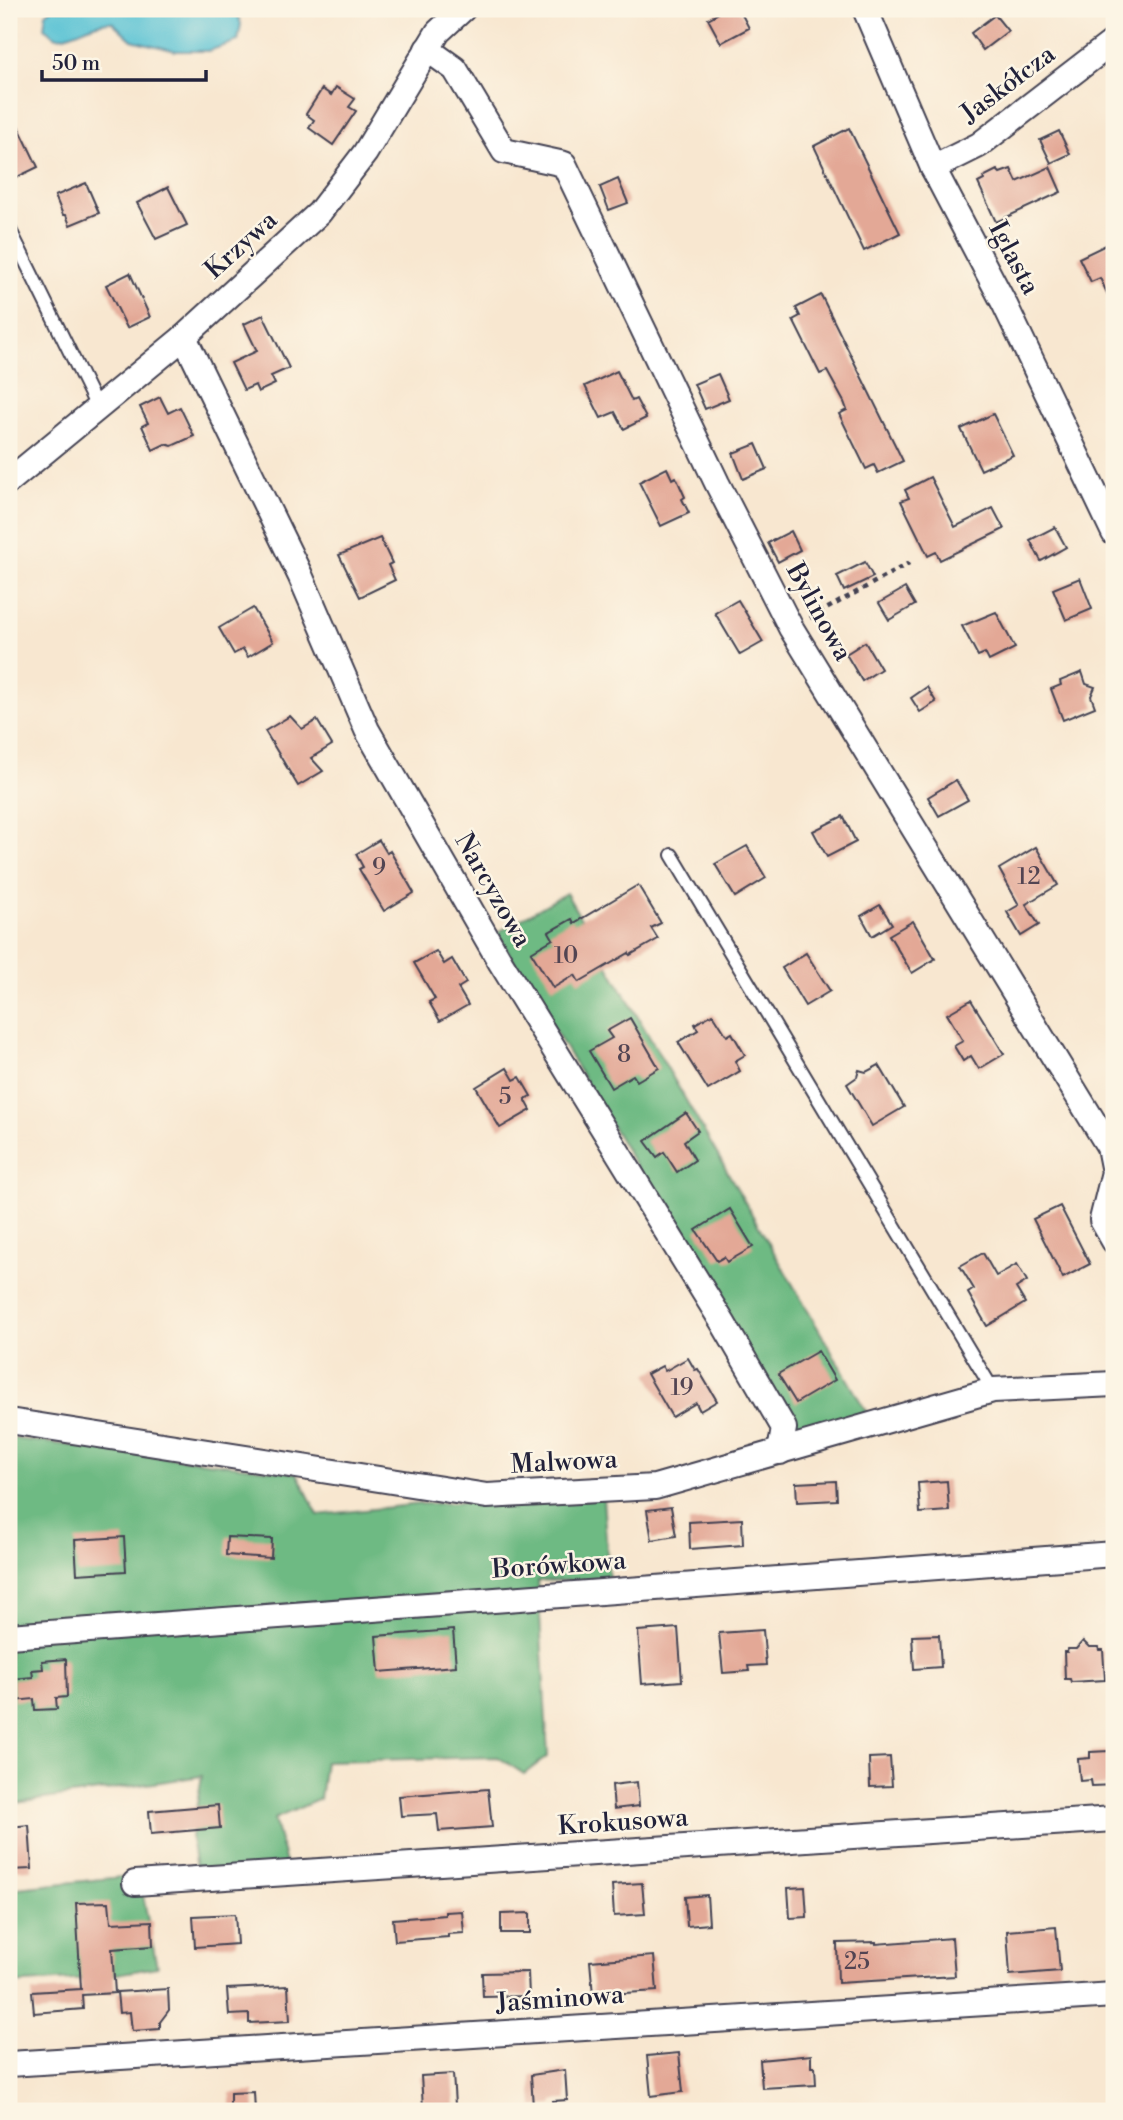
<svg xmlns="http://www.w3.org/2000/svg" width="1123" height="2120" font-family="'Libre Bodoni',serif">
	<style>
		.forest { fill: #6eba83; stroke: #486e5f; stroke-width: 2 }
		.water { fill: #58c2d4; stroke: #3d7288; stroke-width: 2 }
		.building { fill: #e3a896 }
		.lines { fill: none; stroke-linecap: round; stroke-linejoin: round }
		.service-casing { stroke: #424051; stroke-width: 16 }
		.minor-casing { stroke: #424051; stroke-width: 28 }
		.path { stroke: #424051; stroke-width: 4.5; stroke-dasharray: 5 5; stroke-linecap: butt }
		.service { stroke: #fff; stroke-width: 12 }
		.minor { stroke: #fff; stroke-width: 24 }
		.labels { text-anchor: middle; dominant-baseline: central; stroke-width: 5; stroke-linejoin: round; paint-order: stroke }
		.number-label { font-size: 23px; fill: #524452 }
		.street-label { font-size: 26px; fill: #22223b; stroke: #fcf5e5 }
	</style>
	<rect width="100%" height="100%" fill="#fcf5e5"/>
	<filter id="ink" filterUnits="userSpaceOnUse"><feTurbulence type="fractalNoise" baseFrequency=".0143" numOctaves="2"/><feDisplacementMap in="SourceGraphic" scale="14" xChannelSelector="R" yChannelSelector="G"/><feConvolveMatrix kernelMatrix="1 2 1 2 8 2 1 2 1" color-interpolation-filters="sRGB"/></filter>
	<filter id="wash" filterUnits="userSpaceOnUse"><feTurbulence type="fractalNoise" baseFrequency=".00686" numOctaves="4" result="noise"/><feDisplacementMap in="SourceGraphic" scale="28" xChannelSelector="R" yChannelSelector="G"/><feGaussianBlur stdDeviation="1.57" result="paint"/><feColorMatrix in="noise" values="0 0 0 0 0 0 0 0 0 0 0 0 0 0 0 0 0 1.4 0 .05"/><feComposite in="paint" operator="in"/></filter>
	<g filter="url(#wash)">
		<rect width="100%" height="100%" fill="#f8e7d0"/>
		<g class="forest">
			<path d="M 566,893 L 867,1413 L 796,1435 L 497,933 Z"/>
			<path d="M 9,1438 L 297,1473 L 318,1515 L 420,1504 L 603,1498 L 609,1580 L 538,1581 L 548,1756 L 524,1774 L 498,1757 L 325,1761 L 320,1799 L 274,1819 L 287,1867 L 198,1881 L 191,1837 L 202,1776 L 9,1804 Z"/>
			<path d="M 139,1875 L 157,1967 L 89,1979 L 9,1984 L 9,1889 Z"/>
		</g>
		<path class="water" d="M 52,9 L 236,9 L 241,24 L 238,41 L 208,51 L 176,51 L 132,40 L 112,22 C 92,21 77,36 57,37 L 44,28 L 46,13 Z"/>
		<g id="blocks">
			<g class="building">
				<path d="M 714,9 L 739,9 L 749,28 L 721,43 L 708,19 L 717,14 Z"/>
				<path d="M 995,15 L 1008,31 L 983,50 L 971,33 Z"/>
				<path d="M 336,87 L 355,99 L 349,107 L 356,111 L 333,145 L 309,128 L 314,120 L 306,114 L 322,89 L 331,95 Z"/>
				<path d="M 9,107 L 38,167 L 9,181 Z"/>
				<path d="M 849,128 L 900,233 L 864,251 L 814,146 Z"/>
				<path d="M 1059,131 L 1070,154 L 1051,163 L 1040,140 Z"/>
				<path d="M 1050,167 L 1061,192 L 996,222 L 978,183 L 984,180 L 983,177 L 997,170 L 1000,173 L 1011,169 L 1017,182 Z"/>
				<path d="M 618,179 L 628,203 L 609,210 L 600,187 Z"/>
				<path d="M 86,183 L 99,213 L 70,225 L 66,215 L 63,215 L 55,196 Z"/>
				<path d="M 168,187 L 187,225 L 156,239 L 137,203 Z"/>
				<path d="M 1114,241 L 1114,308 L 1100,278 L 1091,282 L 1079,258 Z"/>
				<path d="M 130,273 L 150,317 L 127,328 L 106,285 Z"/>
				<path d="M 821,295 L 903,461 L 878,473 L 874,465 L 866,469 L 839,414 L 847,410 L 844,402 L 827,371 L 820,374 L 793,320 L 800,316 L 796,308 Z"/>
				<path d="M 263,315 L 289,368 L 271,376 L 275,384 L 258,392 L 255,385 L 244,390 L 231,363 L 257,351 L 244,324 Z"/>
				<path d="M 617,371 L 632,401 L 636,399 L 646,418 L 624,429 L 615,412 L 601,418 L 585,386 Z"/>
				<path d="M 718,374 L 729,399 L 705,409 L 694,384 Z"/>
				<path d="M 160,397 L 168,413 L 180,407 L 194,436 L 172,446 L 165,444 L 153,450 L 142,426 L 148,423 L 140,407 Z"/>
				<path d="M 993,414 L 1013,455 L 981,470 L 961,429 Z"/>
				<path d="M 756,444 L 767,469 L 743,479 L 733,453 Z"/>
				<path d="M 667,468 L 672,479 L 676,477 L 685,497 L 682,499 L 689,513 L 661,526 L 639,482 Z"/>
				<path d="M 930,477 L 955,527 L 993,508 L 1004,529 L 940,560 L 936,552 L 928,556 L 901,501 L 909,498 L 905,490 Z"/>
				<path d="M 1055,527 L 1066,547 L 1041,561 L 1030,540 Z"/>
				<path d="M 791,531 L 800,550 L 778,562 L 768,543 Z"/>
				<path d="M 380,538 L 392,563 L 388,565 L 395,580 L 360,597 L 339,555 Z"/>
				<path d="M 865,562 L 873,577 L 844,591 L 837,576 Z"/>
				<path d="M 1080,578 L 1092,609 L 1066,620 L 1053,589 Z"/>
				<path d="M 905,588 L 915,605 L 889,620 L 879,603 Z"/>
				<path d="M 738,600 L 763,642 L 740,655 L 715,613 Z"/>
				<path d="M 253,608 L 273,642 L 248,657 L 243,649 L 234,654 L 219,628 Z"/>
				<path d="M 996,612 L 1015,648 L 989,661 L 985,653 L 978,656 L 962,626 Z"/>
				<path d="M 865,642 L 881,669 L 862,681 L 846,654 Z"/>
				<path d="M 1082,672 L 1086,684 L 1095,687 L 1091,696 L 1095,707 L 1063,720 L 1051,689 L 1061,685 L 1060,681 Z"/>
				<path d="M 927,687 L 936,702 L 920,712 L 911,698 Z"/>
				<path d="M 290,716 L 302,729 L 317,720 L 332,745 L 311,758 L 323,771 L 298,786 L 265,731 Z"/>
				<path d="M 956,780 L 968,800 L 939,816 L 928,797 Z"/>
				<path d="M 843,816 L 856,842 L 827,857 L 813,831 Z"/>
				<path d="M 379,840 L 387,853 L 390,851 L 414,893 L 384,911 L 359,869 L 363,867 L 356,854 Z"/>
				<path d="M 747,846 L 766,878 L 735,897 L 715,864 Z"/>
				<path d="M 1036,847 L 1058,885 L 1026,904 L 1039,925 L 1021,936 L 1007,912 L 1019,905 L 999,869 Z"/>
				<path d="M 638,885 L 661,923 L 651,928 L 658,939 L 630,955 L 629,953 L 579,982 L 575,975 L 553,988 L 531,952 L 553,939 L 549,932 L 572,919 L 574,923 Z"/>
				<path d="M 880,905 L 892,924 L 872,936 L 861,916 Z"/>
				<path d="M 913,921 L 935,959 L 912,973 L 889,935 Z"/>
				<path d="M 436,951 L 444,964 L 452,959 L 466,983 L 458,988 L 468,1005 L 440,1021 L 429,1002 L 435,999 L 414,963 Z"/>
				<path d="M 806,953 L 830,991 L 805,1006 L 782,968 Z"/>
				<path d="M 971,1000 L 1004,1054 L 979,1069 L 971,1056 L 963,1061 L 954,1046 L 963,1041 L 947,1014 Z"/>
				<path d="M 713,1014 L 727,1036 L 732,1033 L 745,1055 L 735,1061 L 740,1071 L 708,1090 L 678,1042 L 698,1030 L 695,1024 Z"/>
				<path d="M 630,1018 L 659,1068 L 637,1081 L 633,1075 L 611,1088 L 589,1051 L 612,1038 L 607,1031 Z"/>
				<path d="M 879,1065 L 904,1107 L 872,1126 L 847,1084 L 857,1077 L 859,1070 L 866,1072 Z"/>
				<path d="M 507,1068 L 514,1080 L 520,1077 L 531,1096 L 525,1099 L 531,1110 L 500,1128 L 476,1087 Z"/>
				<path d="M 686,1113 L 698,1131 L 684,1141 L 695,1160 L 677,1172 L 664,1152 L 657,1157 L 645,1141 Z"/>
				<path d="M 1060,1206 L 1090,1264 L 1063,1278 L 1033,1219 Z"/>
				<path d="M 730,1209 L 753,1247 L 727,1262 L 724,1257 L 717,1261 L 696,1230 Z"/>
				<path d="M 983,1253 L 996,1276 L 1017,1264 L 1027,1281 L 1016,1288 L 1025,1303 L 987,1326 L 968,1293 L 974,1289 L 960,1266 Z"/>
				<path d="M 818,1351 L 835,1380 L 796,1403 L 778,1374 Z"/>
				<path d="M 688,1358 L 695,1370 L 698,1369 L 717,1401 L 700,1411 L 696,1403 L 672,1417 L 647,1374 L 662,1366 L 665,1371 Z"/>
				<path d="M 836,1481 L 837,1500 L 797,1502 L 796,1483 Z"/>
				<path d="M 947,1481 L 949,1511 L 920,1513 L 918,1483 Z"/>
				<path d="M 671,1507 L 676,1536 L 652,1540 L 647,1510 Z"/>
				<path d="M 742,1519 L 743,1545 L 690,1549 L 689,1522 Z"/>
				<path d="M 124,1537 L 126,1571 L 77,1574 L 75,1540 Z"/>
				<path d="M 227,1537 L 272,1539 L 271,1558 L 226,1555 Z"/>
				<path d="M 678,1628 L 682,1681 L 642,1684 L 638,1631 Z"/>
				<path d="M 453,1630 L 456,1666 L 379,1672 L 376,1636 Z"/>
				<path d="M 763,1630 L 766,1665 L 748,1666 L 749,1671 L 723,1673 L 719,1633 Z"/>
				<path d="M 939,1635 L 941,1667 L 914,1669 L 912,1636 Z"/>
				<path d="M 1083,1641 L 1089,1647 L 1098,1647 L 1099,1650 L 1103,1650 L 1105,1680 L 1071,1682 L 1070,1679 L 1065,1679 L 1064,1652 L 1067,1652 L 1068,1649 L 1076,1649 Z"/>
				<path d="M 66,1659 L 67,1697 L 56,1698 L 57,1709 L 35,1710 L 34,1699 L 14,1701 L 13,1679 L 33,1677 L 32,1670 L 43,1669 L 42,1661 Z"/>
				<path d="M 1109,1751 L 1110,1760 L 1114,1760 L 1114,1785 L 1092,1786 L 1091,1780 L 1080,1781 L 1078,1759 L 1090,1758 L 1090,1752 Z"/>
				<path d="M 890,1757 L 892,1786 L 870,1787 L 869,1758 Z"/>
				<path d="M 637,1782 L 639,1806 L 614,1809 L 612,1785 Z"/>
				<path d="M 488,1789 L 492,1827 L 439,1831 L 437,1814 L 401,1816 L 399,1796 Z"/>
				<path d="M 218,1805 L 220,1828 L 151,1834 L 149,1811 Z"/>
				<path d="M 29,1825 L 32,1869 L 9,1870 L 9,1827 Z"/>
				<path d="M 642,1883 L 645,1914 L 614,1916 L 612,1885 Z"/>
				<path d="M 805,1887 L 807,1917 L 790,1918 L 788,1888 Z"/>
				<path d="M 707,1895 L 709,1924 L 687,1926 L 685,1897 Z"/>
				<path d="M 109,1902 L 111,1923 L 152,1921 L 153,1946 L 112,1949 L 115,1993 L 82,1995 L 83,2009 L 34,2013 L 32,1992 L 81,1989 L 76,1903 Z"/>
				<path d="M 462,1911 L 464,1933 L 448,1934 L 448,1937 L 395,1941 L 393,1919 L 445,1915 L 445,1912 Z"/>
				<path d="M 530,1913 L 530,1933 L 501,1933 L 501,1914 Z"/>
				<path d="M 235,1914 L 237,1944 L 195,1947 L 193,1916 Z"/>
				<path d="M 1056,1927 L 1060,1971 L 1010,1975 L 1007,1931 Z"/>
				<path d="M 952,1938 L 955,1976 L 838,1983 L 837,1943 L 876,1942 L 876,1944 Z"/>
				<path d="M 654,1956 L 657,1991 L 593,1995 L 590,1961 Z"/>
				<path d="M 528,1972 L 529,1996 L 483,1997 L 482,1973 Z"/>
				<path d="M 288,1986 L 290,2021 L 249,2023 L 249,2014 L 229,2015 L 227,1989 Z"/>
				<path d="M 168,1989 L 169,2010 L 160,2022 L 160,2029 L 132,2031 L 130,2012 L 119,2013 L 117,1992 Z"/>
				<path d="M 679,2053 L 683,2092 L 651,2096 L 647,2056 Z"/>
				<path d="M 811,2055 L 811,2067 L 815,2067 L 816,2085 L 762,2088 L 760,2060 Z"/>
				<path d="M 565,2070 L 567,2100 L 553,2101 L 553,2105 L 533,2107 L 531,2075 Z"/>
				<path d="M 453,2074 L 455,2105 L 423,2107 L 421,2076 Z"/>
				<path d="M 254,2092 L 255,2111 L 230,2111 L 230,2093 Z"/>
			</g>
		</g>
	</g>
	<g filter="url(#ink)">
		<use href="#blocks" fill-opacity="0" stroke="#424051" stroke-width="2"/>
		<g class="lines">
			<g class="service-casing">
				<g id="service">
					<path d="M 9,228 L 98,409"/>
					<path d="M 672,855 L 993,1390"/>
				</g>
			</g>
			<g class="minor-casing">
				<g id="minor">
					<path d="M 865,9 L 933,168 L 1005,305 L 1114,533"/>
					<path d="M 427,49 L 455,69 L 504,151 L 564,164 L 717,483 L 791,628 L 1109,1147 L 1114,1172 L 1102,1220 L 1114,1241"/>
					<path d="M 933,168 L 979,145 L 1114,41"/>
					<path d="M 184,337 L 300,575 L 367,730 L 501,963 L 723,1323 L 784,1428 L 780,1452"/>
					<path d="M 9,481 L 184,337 L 319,213 L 365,153 L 438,32 L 463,9"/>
					<path d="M 9,1421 L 487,1496 L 655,1487 L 993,1390 L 1114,1384"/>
					<path d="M 9,1636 L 1114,1554"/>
					<path d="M 135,1883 L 1114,1819"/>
					<path d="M 9,2064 L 1114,1995"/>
				</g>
			</g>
			<path class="path" d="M 810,618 L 909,563"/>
			<use href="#service" class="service"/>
			<use href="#minor" class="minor"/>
		</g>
	</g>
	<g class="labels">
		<g class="number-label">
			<text x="379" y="868">9</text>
			<text x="1029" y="877">12</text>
			<text x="566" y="956">10</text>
			<text x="624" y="1055">8</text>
			<text x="505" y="1097">5</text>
			<text x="682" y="1388">19</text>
			<text x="857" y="1962">25</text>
		</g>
		<g class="street-label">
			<text transform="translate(1008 84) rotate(-37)">Jaskółcza</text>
			<text transform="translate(241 245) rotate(-42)">Krzywa</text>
			<text transform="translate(1014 258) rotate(62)">Iglasta</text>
			<text transform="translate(819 612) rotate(61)">Bylinowa</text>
			<text transform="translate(493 890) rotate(60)">Narcyzowa</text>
			<text transform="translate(564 1462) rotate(-3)">Malwowa</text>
			<text transform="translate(559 1565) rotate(-4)">Borówkowa</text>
			<text transform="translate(623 1822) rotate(-4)">Krokusowa</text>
			<text transform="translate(560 1999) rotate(-4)">Jaśminowa</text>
		</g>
	</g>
	<rect width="1123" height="2120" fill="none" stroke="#fcf5e5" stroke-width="35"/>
	<path d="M42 70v10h164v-10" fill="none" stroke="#22223b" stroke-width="3.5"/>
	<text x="52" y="70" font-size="21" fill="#22223b" stroke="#fcf5e5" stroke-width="5" paint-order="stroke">50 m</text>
</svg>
